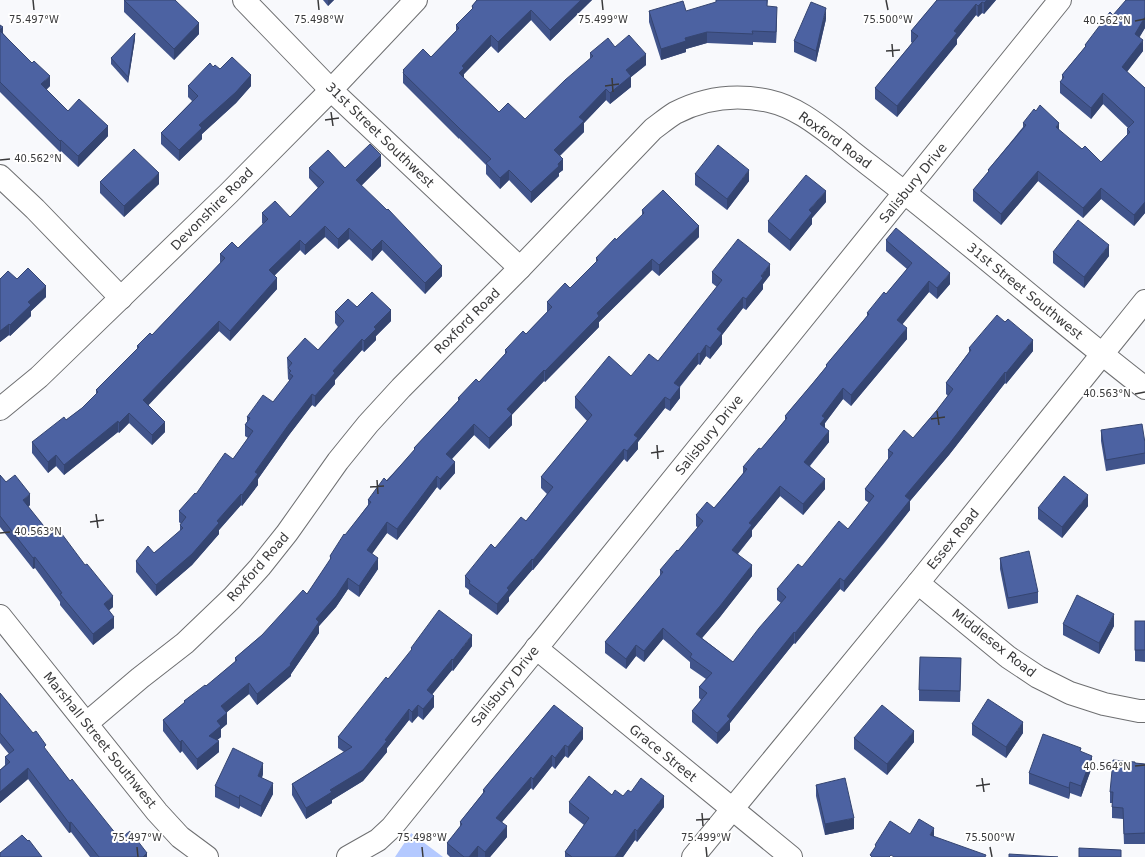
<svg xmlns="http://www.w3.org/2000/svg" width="1145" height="857" font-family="'DejaVu Sans',sans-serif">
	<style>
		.green { fill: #b4c9ff }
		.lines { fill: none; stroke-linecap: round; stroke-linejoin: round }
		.minor-casing { stroke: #6e6f71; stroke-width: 24 }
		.minor { stroke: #fff; stroke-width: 22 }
		.wall { fill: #41548b }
		.shaded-wall { fill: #354571 }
		.building { fill: #4c62a2; stroke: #354571 }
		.ticks { fill: none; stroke: #3a3a3b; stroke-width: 1.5 }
		.labels { text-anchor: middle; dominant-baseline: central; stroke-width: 4; stroke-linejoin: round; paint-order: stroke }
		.street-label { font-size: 13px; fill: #3a3a3b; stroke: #fff }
		.ticks-label { font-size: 10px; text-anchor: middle; fill: #3a3a3b; stroke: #fff; stroke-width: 4; stroke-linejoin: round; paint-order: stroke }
	</style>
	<rect width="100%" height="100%" fill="#f8f9fc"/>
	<path class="green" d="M 411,833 L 443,857 L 395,857 Z"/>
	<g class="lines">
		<g class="minor-casing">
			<g id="minor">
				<path d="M 244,0 L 331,90 L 520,268"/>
				<path d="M 0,176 L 35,209 L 121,298"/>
				<path d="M 0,409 L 39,377 L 229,193 L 331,90 L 416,0"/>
				<path d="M 918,583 L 1008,657 L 1038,677 L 1070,693 L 1104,704 L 1139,711 L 1145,711"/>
				<path d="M 0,616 L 157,812 L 180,837 L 207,857"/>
				<path d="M 536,648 L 791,857"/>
				<path d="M 87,723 L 140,678 L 185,643 L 232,598 L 260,567 L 287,533 L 338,461 L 368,424 L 401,388 L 520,268 L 653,129 C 660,124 667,118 675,113 C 704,98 737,94 769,101 C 796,107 818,125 839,141 C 853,153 868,164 882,175 C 971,244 1056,319 1145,388"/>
				<path d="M 348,857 L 378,840 L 392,827 C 614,550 838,277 1060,0"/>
				<path d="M 693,857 L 918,583 L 1145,301"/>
			</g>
		</g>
		<use href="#minor" class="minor"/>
	</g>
	<g class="wall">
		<path d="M 124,0 L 199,34 L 174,60 L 124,12 Z"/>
		<path d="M 323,0 L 334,0 L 328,6 Z"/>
		<path d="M 477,0 L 592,0 L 550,41 L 531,20 L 498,53 L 491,46 L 464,74 L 464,78 L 499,112 L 525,119 L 590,59 L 590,53 L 615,47 L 646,65 L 631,77 L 631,87 L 610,104 L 606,100 L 584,123 L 584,132 L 560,156 L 563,170 L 559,173 L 559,176 L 531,203 L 509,180 L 500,189 L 486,174 L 486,165 L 459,138 L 459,139 L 403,83 L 403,70 L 431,57 L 456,31 L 456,25 L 472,9 L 472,6 Z"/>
		<path d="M 768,0 L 767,6 L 777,18 L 776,43 L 753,42 L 753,45 L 707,43 L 686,49 L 686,52 L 661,60 L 649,22 L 649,11 L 686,11 Z"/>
		<path d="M 937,0 L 996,0 L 984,14 L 982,13 L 978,17 L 976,15 L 957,39 L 957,44 L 897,117 L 875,99 L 875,88 L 912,43 L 911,42 L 911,31 Z"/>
		<path d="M 1145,0 L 1145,28 L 1139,37 L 1143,51 L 1127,72 L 1145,88 L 1145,213 L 1134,226 L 1101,199 L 1083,218 L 1038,181 L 1001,225 L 973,201 L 973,190 L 988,172 L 988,170 L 1023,127 L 1023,123 L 1059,131 L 1082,149 L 1101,162 L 1127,135 L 1127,129 L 1128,128 L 1103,104 L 1091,119 L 1060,93 L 1060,82 L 1062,80 L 1062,75 L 1085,47 L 1085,45 L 1113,15 Z"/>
		<path d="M 826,19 L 816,62 L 794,52 L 794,41 Z"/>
		<path d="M 0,25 L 3,33 L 50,86 L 46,90 L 68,111 L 108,136 L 78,167 L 61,151 L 60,152 L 0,92 Z"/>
		<path d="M 135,39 L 128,83 L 111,64 L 111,58 Z"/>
		<path d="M 213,67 L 251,86 L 236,103 L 202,134 L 202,139 L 179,161 L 161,144 L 161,133 L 192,101 L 188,97 L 188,86 Z"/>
		<path d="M 381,166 L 361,186 L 442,276 L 425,294 L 382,250 L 372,261 L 349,239 L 338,249 L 325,237 L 305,255 L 300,250 L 275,275 L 277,289 L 230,341 L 219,331 L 148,405 L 165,432 L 152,445 L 129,423 L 119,433 L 118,432 L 64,475 L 56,466 L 48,473 L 32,453 L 32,442 L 66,420 L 82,408 L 96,394 L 96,390 L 137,349 L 137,346 L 152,335 L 220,263 L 220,254 L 238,248 L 263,224 L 262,223 L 262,213 L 290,217 L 318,188 L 309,178 L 309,168 L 345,168 Z"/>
		<path d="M 695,174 L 749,181 L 727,210 L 695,185 Z"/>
		<path d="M 100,182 L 159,184 L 124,217 L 100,193 Z"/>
		<path d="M 826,202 L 812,218 L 812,224 L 790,251 L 768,232 L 768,221 Z"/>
		<path d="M 642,210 L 699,237 L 659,276 L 652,270 L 599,322 L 599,327 L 545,382 L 544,381 L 512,414 L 512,425 L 489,449 L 474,435 L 452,459 L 455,473 L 440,490 L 437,487 L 397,540 L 387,533 L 372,553 L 378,569 L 359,597 L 348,589 L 336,607 L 319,626 L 319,633 L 291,674 L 291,676 L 257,705 L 249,694 L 227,712 L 227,724 L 221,729 L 221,737 L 217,740 L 219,752 L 197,770 L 182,751 L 180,753 L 163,731 L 163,720 L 184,703 L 184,701 L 206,686 L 235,662 L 235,658 L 262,635 L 307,594 L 330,560 L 330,556 L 368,505 L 368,500 L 414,451 L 414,448 L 458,401 L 458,398 L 479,382 L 505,354 L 505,350 L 526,334 L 547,312 L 547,302 L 570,288 L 596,262 L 596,258 L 616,240 L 642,216 Z"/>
		<path d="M 886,240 L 950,284 L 937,299 L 929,292 L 902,324 L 907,339 L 851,406 L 843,399 L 825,423 L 825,428 L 829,442 L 810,466 L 825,489 L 803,515 L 780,496 L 752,530 L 752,536 L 738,554 L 752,576 L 720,617 L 702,638 L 733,662 L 781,603 L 777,600 L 777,589 L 802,567 L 848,529 L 869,503 L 865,500 L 865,489 L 888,460 L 888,450 L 913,438 L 937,410 L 948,396 L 946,394 L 946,383 L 969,352 L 969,348 L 1033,351 L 1006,384 L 1005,383 L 949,455 L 910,501 L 910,510 L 885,542 L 844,592 L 840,589 L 795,644 L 794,643 L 730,723 L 730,730 L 717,744 L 692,722 L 692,711 L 701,700 L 699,698 L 699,687 L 706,679 L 690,668 L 690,662 L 663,639 L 644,662 L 636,656 L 626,669 L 605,653 L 605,642 L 660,576 L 660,570 L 678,551 L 698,528 L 696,526 L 696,515 L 714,508 L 743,473 L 743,467 L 761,449 L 785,420 L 785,416 L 813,383 L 826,367 L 826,365 L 867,316 L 867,313 L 886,294 L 907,269 L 886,251 Z"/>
		<path d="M 1053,252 L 1109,256 L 1084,288 L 1053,263 Z"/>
		<path d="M 712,272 L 770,275 L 763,284 L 763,289 L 746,310 L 743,308 L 722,335 L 722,344 L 710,359 L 706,356 L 700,365 L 698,364 L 680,387 L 680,398 L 670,411 L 665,408 L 638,442 L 638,449 L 627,462 L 624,459 L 533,570 L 532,570 L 509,597 L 509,601 L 497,615 L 469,594 L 469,590 L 465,587 L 465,576 L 495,548 L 526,521 L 547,494 L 541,488 L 541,477 L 587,421 L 575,408 L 575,397 L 631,376 L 658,361 L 717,287 L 712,283 Z"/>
		<path d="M 0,279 L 46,297 L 31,311 L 31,316 L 10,336 L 9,335 L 0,342 Z"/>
		<path d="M 357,307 L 391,321 L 376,336 L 376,340 L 364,352 L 362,350 L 335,380 L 335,384 L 315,407 L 312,405 L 289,435 L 258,479 L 258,485 L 242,506 L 241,505 L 219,530 L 219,534 L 192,565 L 156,596 L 136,572 L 136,561 L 154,553 L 180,531 L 180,525 L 181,524 L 179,522 L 179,511 L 233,459 L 248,438 L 245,436 L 245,425 L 247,422 L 247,417 L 273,402 L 289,382 L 289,380 L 288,379 L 287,358 L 318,350 L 338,327 L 335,323 L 335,312 Z"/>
		<path d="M 1101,430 L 1145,443 L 1145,464 L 1106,471 L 1101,441 Z"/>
		<path d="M 0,475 L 6,482 L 30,505 L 28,507 L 51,535 L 113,607 L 109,610 L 114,628 L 93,645 L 60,605 L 60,602 L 35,568 L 33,569 L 0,527 Z"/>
		<path d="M 1088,506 L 1062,538 L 1038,519 L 1038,508 Z"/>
		<path d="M 1000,558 L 1038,592 L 1038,603 L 1008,609 L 1000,569 Z"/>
		<path d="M 1135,621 L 1145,621 L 1145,662 L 1135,661 Z"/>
		<path d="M 1063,624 L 1114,626 L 1099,654 L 1063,635 Z"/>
		<path d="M 472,646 L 453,671 L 452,670 L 432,694 L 434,707 L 423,720 L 418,716 L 412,723 L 409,720 L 387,748 L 387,752 L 363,781 L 332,800 L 332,803 L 306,819 L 292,795 L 292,784 L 344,752 L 338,748 L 338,737 L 388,679 L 411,651 L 411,648 Z"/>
		<path d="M 961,658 L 960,702 L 919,701 L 919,690 Z"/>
		<path d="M 0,693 L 70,781 L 120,839 L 147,857 L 90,857 L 71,832 L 69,833 L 28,779 L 0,803 L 0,770 L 5,765 L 5,757 L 9,754 L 0,743 Z"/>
		<path d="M 554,705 L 583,739 L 568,758 L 565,756 L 555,769 L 552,766 L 533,790 L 531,788 L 502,822 L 507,837 L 490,857 L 450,857 L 447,854 L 447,843 L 460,827 L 460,822 L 483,793 L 483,790 Z"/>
		<path d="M 972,724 L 1023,733 L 1006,758 L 972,735 Z"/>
		<path d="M 854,738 L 914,742 L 887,775 L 854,749 Z"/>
		<path d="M 1081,752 L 1092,767 L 1081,797 L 1070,793 L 1069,799 L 1029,784 L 1029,773 Z"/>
		<path d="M 1135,763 L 1145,764 L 1145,844 L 1124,844 L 1123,819 L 1112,818 L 1112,803 L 1110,803 L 1110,792 Z"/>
		<path d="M 263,774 L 262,778 L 273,794 L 261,817 L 240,806 L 239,809 L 215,797 L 215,786 Z"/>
		<path d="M 816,785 L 854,829 L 825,835 L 816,796 Z"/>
		<path d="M 631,792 L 664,807 L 637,842 L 635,840 L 623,857 L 565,857 L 565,852 L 584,825 L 569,813 L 569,802 L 612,795 L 623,796 Z"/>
	</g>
	<g class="shaded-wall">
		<path d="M 328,0 L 334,0 L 328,6 Z"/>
		<path d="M 581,0 L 592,0 L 550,41 L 550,30 Z"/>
		<path d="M 987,0 L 996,0 L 984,14 L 984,3 Z"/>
		<path d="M 982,2 L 982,13 L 978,17 L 978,6 Z"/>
		<path d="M 976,4 L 976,15 L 957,39 L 957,44 L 897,117 L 897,106 L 954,31 Z"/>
		<path d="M 777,7 L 777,18 L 776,43 L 776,32 Z"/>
		<path d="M 826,8 L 826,19 L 816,62 L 816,51 Z"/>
		<path d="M 531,10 L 531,20 L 498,53 L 498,42 Z"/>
		<path d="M 1145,17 L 1145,28 L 1135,45 L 1135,34 Z"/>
		<path d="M 199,23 L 199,34 L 174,60 L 174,49 Z"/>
		<path d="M 3,27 L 3,38 L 0,30 Z"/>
		<path d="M 707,32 L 707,43 L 686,49 L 686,52 L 661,60 L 661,49 L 685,38 Z"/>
		<path d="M 135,33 L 135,39 L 128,83 L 128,77 Z"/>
		<path d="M 491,35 L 491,46 L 464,74 L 464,79 L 459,73 L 462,66 Z"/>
		<path d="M 1143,40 L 1143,51 L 1122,78 L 1122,67 Z"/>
		<path d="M 646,54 L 646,65 L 631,77 L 631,87 L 610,104 L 610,93 L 626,70 Z"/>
		<path d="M 251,75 L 251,86 L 236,103 L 202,134 L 202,139 L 179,161 L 179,150 L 199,125 Z"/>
		<path d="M 50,76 L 50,86 L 41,95 L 41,84 Z"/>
		<path d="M 606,89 L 606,100 L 584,123 L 584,132 L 554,161 L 554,150 L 579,117 Z"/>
		<path d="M 1103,93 L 1103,104 L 1091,119 L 1091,108 Z"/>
		<path d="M 1059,123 L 1059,134 L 1056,127 Z"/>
		<path d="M 108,126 L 108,136 L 78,167 L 78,156 Z"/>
		<path d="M 61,140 L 61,151 L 60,152 L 60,141 Z"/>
		<path d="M 381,155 L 381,166 L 356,191 L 356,180 Z"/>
		<path d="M 563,159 L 563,170 L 559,173 L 559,176 L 531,203 L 531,192 Z"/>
		<path d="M 509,170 L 509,180 L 500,189 L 500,178 Z"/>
		<path d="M 749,170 L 749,181 L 727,210 L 727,199 Z"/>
		<path d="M 1038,171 L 1038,181 L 1001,225 L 1001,214 Z"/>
		<path d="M 159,173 L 159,184 L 124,217 L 124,206 Z"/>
		<path d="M 1101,188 L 1101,199 L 1083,218 L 1083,208 Z"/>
		<path d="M 826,191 L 826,202 L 812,218 L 812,224 L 790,251 L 790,240 L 809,210 Z"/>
		<path d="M 1145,202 L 1145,213 L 1134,226 L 1134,215 Z"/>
		<path d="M 325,226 L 325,237 L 305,255 L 305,245 Z"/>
		<path d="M 699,226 L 699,237 L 659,276 L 659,265 Z"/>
		<path d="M 349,228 L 349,239 L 338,249 L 338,239 Z"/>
		<path d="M 300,240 L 300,250 L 269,281 L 269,270 Z"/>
		<path d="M 382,240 L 382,250 L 372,261 L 372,250 Z"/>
		<path d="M 1109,245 L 1109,256 L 1084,288 L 1084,277 Z"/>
		<path d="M 652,259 L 652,270 L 599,322 L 599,327 L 545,382 L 545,371 L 597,313 Z"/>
		<path d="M 770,264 L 770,275 L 763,284 L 763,289 L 746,310 L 746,299 L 761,276 Z"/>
		<path d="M 442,266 L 442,276 L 425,294 L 425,283 Z"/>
		<path d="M 950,273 L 950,284 L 937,299 L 937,288 Z"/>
		<path d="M 277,278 L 277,289 L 230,341 L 230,331 Z"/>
		<path d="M 929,281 L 929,292 L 897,331 L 897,320 Z"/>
		<path d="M 46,286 L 46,297 L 31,311 L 31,316 L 10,336 L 10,325 L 28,302 Z"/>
		<path d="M 743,297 L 743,308 L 722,335 L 722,344 L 710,359 L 710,348 L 717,329 Z"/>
		<path d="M 391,310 L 391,321 L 376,336 L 376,340 L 364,352 L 364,341 L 374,327 Z"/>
		<path d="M 219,321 L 219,331 L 143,411 L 143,400 Z"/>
		<path d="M 9,324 L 9,335 L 0,342 L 0,331 Z"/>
		<path d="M 907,328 L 907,339 L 851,406 L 851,395 Z"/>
		<path d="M 362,339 L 362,350 L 335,380 L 335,384 L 315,407 L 315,396 L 333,371 Z"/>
		<path d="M 1033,340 L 1033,351 L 1006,384 L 1006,373 Z"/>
		<path d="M 706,345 L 706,356 L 700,365 L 700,354 Z"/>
		<path d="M 698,353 L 698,364 L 674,393 L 674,383 Z"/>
		<path d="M 544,370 L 544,381 L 507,420 L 507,409 Z"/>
		<path d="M 1005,372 L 1005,383 L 949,455 L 910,501 L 910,510 L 844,592 L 844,581 L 905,496 Z"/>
		<path d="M 680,387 L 680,398 L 670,411 L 670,400 Z"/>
		<path d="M 843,388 L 843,399 L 825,423 L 825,429 L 820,424 L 822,416 Z"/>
		<path d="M 312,394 L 312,405 L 289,435 L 258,479 L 258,485 L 242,506 L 242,495 L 255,472 L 289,424 Z"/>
		<path d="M 665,397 L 665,408 L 638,442 L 638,449 L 627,462 L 627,451 L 634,435 Z"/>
		<path d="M 129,413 L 129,423 L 119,433 L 119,423 Z"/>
		<path d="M 512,414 L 512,425 L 489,449 L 489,438 Z"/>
		<path d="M 118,421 L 118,432 L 64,475 L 64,465 Z"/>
		<path d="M 165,422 L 165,432 L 152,445 L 152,435 Z"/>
		<path d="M 474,424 L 474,435 L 446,465 L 446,454 Z"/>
		<path d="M 829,431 L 829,442 L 804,472 L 804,462 Z"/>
		<path d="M 624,449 L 624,459 L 533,570 L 533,560 Z"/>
		<path d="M 56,455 L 56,466 L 48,473 L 48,462 Z"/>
		<path d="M 455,462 L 455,473 L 440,490 L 440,479 Z"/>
		<path d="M 437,476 L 437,487 L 397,540 L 397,529 Z"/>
		<path d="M 825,479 L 825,489 L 803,515 L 803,504 Z"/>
		<path d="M 780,486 L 780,496 L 752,530 L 752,536 L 732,560 L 732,550 L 749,523 Z"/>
		<path d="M 30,494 L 30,505 L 23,511 L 23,500 Z"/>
		<path d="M 241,494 L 241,505 L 219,530 L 219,534 L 192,565 L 156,596 L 156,585 L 217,521 Z"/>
		<path d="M 1088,495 L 1088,506 L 1062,538 L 1062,527 Z"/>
		<path d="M 387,522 L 387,533 L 367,561 L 367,550 Z"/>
		<path d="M 35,557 L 35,568 L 33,569 L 33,558 Z"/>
		<path d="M 378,558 L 378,569 L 359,597 L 359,586 Z"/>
		<path d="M 532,559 L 532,570 L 509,597 L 509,601 L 497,615 L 497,604 L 507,588 Z"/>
		<path d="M 752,565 L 752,576 L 720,617 L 696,645 L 696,634 Z"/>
		<path d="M 348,578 L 348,589 L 336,607 L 319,626 L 319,633 L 291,674 L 291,676 L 257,705 L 257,694 L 290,664 L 316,619 Z"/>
		<path d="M 840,578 L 840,589 L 795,644 L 795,633 Z"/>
		<path d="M 113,596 L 113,607 L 104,615 L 104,604 Z"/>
		<path d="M 1114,614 L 1114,626 L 1099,654 L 1099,643 Z"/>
		<path d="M 114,617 L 114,628 L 93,645 L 93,634 Z"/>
		<path d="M 663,628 L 663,639 L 644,662 L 644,651 Z"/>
		<path d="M 794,632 L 794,643 L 730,723 L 730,730 L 717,744 L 717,733 L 727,716 Z"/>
		<path d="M 472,635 L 472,646 L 453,671 L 453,660 Z"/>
		<path d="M 636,645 L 636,656 L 626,669 L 626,659 Z"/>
		<path d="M 452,659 L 452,670 L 427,701 L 427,690 Z"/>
		<path d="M 249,683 L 249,694 L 221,717 L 221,706 Z"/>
		<path d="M 434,696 L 434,707 L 423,720 L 423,709 Z"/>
		<path d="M 418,705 L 418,716 L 412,723 L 412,712 Z"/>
		<path d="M 409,709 L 409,720 L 387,748 L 387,752 L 363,781 L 332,800 L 332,803 L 306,819 L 306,808 L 385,740 Z"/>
		<path d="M 227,713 L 227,724 L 221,729 L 221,737 L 209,747 L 209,736 L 217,721 Z"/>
		<path d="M 1023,722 L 1023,733 L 1006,758 L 1006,747 Z"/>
		<path d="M 583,728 L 583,739 L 568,758 L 568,747 Z"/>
		<path d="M 914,731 L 914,742 L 887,775 L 887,764 Z"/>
		<path d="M 182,740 L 182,751 L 180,753 L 180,742 Z"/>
		<path d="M 219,741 L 219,752 L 197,770 L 197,759 Z"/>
		<path d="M 565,745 L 565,756 L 555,769 L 555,758 Z"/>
		<path d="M 552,755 L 552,766 L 533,790 L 533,779 Z"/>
		<path d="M 1092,756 L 1092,767 L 1081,797 L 1081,786 Z"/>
		<path d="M 263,763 L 263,774 L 258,787 L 258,776 Z"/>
		<path d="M 28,768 L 28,779 L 0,803 L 0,792 Z"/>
		<path d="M 531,777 L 531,788 L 496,829 L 496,818 Z"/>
		<path d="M 1070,782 L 1070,793 L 1069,799 L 1069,788 Z"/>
		<path d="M 273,783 L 273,794 L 261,817 L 261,806 Z"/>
		<path d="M 240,795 L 240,806 L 239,809 L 239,798 Z"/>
		<path d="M 664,796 L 664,807 L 637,842 L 637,831 Z"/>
		<path d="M 854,818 L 854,829 L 825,835 L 825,824 Z"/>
		<path d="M 71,822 L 71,832 L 69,833 L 69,823 Z"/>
		<path d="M 507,826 L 507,837 L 490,857 L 485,857 L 485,852 Z"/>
		<path d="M 934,828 L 934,839 L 930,835 Z"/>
		<path d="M 635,829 L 635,840 L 623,857 L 615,857 Z"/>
		<path d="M 478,846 L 478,857 L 469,857 Z"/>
		<path d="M 147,853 L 147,857 L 143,857 Z"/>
	</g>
	<g class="building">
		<path d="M 124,0 L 175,0 L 199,23 L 174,49 Z"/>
		<path d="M 477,0 L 581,0 L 550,30 L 531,10 L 498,42 L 491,35 L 462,66 L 464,68 L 459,73 L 499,112 L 508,103 L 525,119 L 565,80 L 593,56 L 590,53 L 608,38 L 615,47 L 629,35 L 646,54 L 626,70 L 631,76 L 610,93 L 606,89 L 579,117 L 584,121 L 554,150 L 563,159 L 558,164 L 559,166 L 531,192 L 509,170 L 500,178 L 486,163 L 491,159 L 459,128 L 403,73 L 404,71 L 403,70 L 423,49 L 431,57 L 459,28 L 456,25 L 473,8 L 472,6 Z"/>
		<path d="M 716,0 L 767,0 L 767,6 L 777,7 L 776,32 L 752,31 L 753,34 L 707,32 L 685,38 L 686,41 L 661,49 L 649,11 L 683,1 L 686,11 L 716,2 Z"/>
		<path d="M 937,0 L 987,0 L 984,3 L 982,2 L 978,6 L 976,4 L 954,31 L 957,33 L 897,106 L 875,88 L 918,36 L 911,31 Z"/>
		<path d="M 1126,0 L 1145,0 L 1145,17 L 1135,34 L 1143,40 L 1122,67 L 1145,88 L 1145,202 L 1134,215 L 1101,188 L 1083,208 L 1038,171 L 1001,214 L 973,190 L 989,171 L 988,170 L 1026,125 L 1023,123 L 1034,109 L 1036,111 L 1040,105 L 1059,123 L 1056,127 L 1082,149 L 1085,146 L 1101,162 L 1130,132 L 1127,129 L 1134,122 L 1103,93 L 1091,108 L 1060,82 L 1064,77 L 1062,75 L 1086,46 L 1085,45 L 1110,12 L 1113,15 Z"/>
		<path d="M 811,2 L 826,8 L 816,51 L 794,41 Z"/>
		<path d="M 0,25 L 3,27 L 0,30 Z"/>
		<path d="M 0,31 L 32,63 L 34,61 L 50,76 L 41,84 L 68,111 L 79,99 L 108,126 L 78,156 L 61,140 L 60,141 L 0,82 Z"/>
		<path d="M 135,33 L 128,77 L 111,58 Z"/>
		<path d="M 232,57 L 251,75 L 236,92 L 199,125 L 202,128 L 179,150 L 161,133 L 198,96 L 188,86 L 210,63 L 213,67 L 215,65 L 220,69 Z"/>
		<path d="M 370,144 L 381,155 L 356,180 L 387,210 L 388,209 L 442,266 L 425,283 L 382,240 L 372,250 L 349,228 L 338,239 L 325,226 L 305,245 L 300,240 L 269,270 L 277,278 L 230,331 L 219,321 L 143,400 L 165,422 L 152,435 L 129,413 L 119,423 L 118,421 L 64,465 L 56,455 L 48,462 L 32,442 L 64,417 L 66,420 L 82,408 L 98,392 L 96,390 L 139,347 L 137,346 L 150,333 L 152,335 L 225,258 L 220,254 L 232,242 L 238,248 L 268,219 L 262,213 L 275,201 L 290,217 L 324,182 L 309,168 L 328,150 L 345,168 Z"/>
		<path d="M 718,145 L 749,170 L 727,199 L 695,174 Z"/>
		<path d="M 134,149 L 159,173 L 124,206 L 100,182 Z"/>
		<path d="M 806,175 L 826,191 L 809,210 L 812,213 L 790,240 L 768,221 Z"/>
		<path d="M 663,190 L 699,226 L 659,265 L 652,259 L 597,313 L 599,316 L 545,371 L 544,370 L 507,409 L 512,414 L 489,438 L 474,424 L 446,454 L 455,462 L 440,479 L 437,476 L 397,529 L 387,522 L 367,550 L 378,558 L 359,586 L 348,578 L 336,596 L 316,619 L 319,622 L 290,664 L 291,665 L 257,694 L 249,683 L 221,706 L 227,713 L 217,721 L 221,726 L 209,736 L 219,741 L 197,759 L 182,740 L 180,742 L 163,720 L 185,702 L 184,701 L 205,685 L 206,686 L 237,660 L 235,658 L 262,635 L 303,590 L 307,594 L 331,558 L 330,556 L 344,534 L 345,535 L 371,502 L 368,500 L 384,478 L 387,481 L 415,449 L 414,448 L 460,399 L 458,398 L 476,379 L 479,382 L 507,352 L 505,350 L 508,347 L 523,331 L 526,334 L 552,307 L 547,302 L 565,283 L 570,288 L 598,260 L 596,258 L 615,238 L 616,240 L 644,213 L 642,210 Z"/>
		<path d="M 1078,220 L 1109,245 L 1084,277 L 1053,252 Z"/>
		<path d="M 896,228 L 950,273 L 937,288 L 929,281 L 897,320 L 907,328 L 851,395 L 843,388 L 822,416 L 825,418 L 820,424 L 829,431 L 804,462 L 825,479 L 803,504 L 780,486 L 749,523 L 752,525 L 732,550 L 752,565 L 720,606 L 696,634 L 733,662 L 759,628 L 786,597 L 777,589 L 798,564 L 802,567 L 839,521 L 848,529 L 874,496 L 865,489 L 893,453 L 888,450 L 904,430 L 913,438 L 937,410 L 953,389 L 946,383 L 971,350 L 969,348 L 997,315 L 1005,322 L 1008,319 L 1033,340 L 1006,373 L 1005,372 L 949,444 L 905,496 L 910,500 L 885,531 L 844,581 L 840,578 L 795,633 L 794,632 L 727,716 L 730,719 L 717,733 L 692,711 L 707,693 L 699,687 L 712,673 L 690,657 L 692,654 L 663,628 L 644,651 L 636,645 L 626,659 L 605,642 L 663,572 L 660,570 L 677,550 L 678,551 L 703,521 L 696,515 L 707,502 L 714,508 L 732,487 L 747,469 L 743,467 L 759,448 L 761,449 L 787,418 L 785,416 L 813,383 L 827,366 L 826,365 L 869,314 L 867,313 L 884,292 L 886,294 L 912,263 L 886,240 Z"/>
		<path d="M 738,239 L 770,264 L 761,276 L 763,278 L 746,299 L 743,297 L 717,329 L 722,333 L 710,348 L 706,345 L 700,354 L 698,353 L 674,383 L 680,387 L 670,400 L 665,397 L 634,435 L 638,438 L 627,451 L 624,449 L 533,560 L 532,559 L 507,588 L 509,590 L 497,604 L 469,583 L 470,581 L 465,576 L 491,544 L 495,548 L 521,517 L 526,521 L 553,487 L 541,477 L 592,415 L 575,397 L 609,356 L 631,376 L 649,354 L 658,361 L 722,280 L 712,272 Z"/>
		<path d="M 28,268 L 46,286 L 28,302 L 31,305 L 10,325 L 9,324 L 0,331 L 0,279 L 8,271 L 17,279 Z"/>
		<path d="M 372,292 L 391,310 L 374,327 L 376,329 L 364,341 L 362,339 L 333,371 L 335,373 L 315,396 L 312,394 L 289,424 L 255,472 L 258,474 L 242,495 L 241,494 L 217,521 L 219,523 L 192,554 L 156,585 L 136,561 L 148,546 L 154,553 L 183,528 L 180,525 L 186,517 L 179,511 L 195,493 L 196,494 L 225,453 L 233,459 L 253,431 L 245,425 L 250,418 L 247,417 L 263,395 L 273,402 L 293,376 L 289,373 L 291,371 L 288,368 L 292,363 L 287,358 L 305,338 L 318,350 L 344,321 L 335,312 L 348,299 L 357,307 Z"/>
		<path d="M 1142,424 L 1145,443 L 1145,453 L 1106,460 L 1101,430 Z"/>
		<path d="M 0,475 L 6,482 L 15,475 L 30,494 L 23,500 L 51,535 L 56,526 L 85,565 L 87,564 L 113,596 L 104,604 L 114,617 L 93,634 L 60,594 L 62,593 L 35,557 L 33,558 L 0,516 Z"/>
		<path d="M 1064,476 L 1088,495 L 1062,527 L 1038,508 Z"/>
		<path d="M 1029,551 L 1038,592 L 1008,598 L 1000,558 Z"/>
		<path d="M 1077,595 L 1114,614 L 1099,643 L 1063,624 Z"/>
		<path d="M 439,610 L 472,635 L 453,660 L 452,659 L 427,690 L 434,696 L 423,709 L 418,705 L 412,712 L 409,709 L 385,740 L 387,741 L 363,770 L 330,790 L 332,792 L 306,808 L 292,784 L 352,747 L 338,737 L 386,677 L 388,679 L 412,649 L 411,648 Z"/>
		<rect x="1135" y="621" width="10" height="29"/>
		<path d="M 920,657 L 961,658 L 960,691 L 919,690 Z"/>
		<path d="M 0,693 L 33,733 L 36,731 L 46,745 L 44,747 L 70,781 L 72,779 L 120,839 L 130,831 L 147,853 L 143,857 L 99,857 L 71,822 L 69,823 L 28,768 L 0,792 L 0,770 L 10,762 L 5,757 L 14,750 L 0,733 Z"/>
		<path d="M 988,699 L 1023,722 L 1006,747 L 972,724 Z"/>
		<path d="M 554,705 L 583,728 L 568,747 L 565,745 L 555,758 L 552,755 L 533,779 L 531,777 L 496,818 L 507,826 L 485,852 L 478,846 L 469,857 L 464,857 L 447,843 L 462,824 L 460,822 L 485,791 L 483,790 Z"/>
		<path d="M 882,705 L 914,731 L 887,764 L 854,738 Z"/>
		<path d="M 1043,734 L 1081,748 L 1080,751 L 1092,756 L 1081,786 L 1070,782 L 1069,788 L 1029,773 Z"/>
		<path d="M 233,748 L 263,763 L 258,776 L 273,783 L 261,806 L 240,795 L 239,798 L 215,786 Z"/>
		<path d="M 1113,760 L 1135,762 L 1135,763 L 1145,764 L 1145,833 L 1124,834 L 1123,808 L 1112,807 L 1113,792 L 1110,792 Z"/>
		<path d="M 589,776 L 612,795 L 615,790 L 623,796 L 628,790 L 631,792 L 641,778 L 664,796 L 637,831 L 635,829 L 615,857 L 572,857 L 565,852 L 589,818 L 569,802 Z"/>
		<path d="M 845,778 L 854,818 L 825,824 L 816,785 Z"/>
		<path d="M 919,819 L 934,828 L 930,835 L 986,855 L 985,857 L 894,857 L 891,855 L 889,857 L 872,857 L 870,855 L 876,846 L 875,845 L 890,821 L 910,834 Z"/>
		<path d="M 22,835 L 28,841 L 29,840 L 42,857 L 0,857 L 0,853 Z"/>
		<path d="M 1079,848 L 1121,850 L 1121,857 L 1079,857 Z"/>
		<path d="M 1009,854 L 1058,857 L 1009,857 Z"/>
	</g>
	<path class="ticks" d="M 33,0 L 34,10M 318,0 L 319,10M 602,0 L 603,10M 886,0 L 888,10M 1135,21 L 1145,19M 892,44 L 893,57M 886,51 L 900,50M 612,78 L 613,92M 605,86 L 619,84M 331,112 L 333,126M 325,120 L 339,118M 0,160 L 10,159M 1135,394 L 1145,392M 937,411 L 939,425M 931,419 L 945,417M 657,445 L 658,459M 651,453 L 664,451M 377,480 L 378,494M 370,487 L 384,486M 96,514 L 98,528M 90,522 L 104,520M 0,533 L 10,532M 1135,766 L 1145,765M 982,778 L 984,792M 976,786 L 990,784M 702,813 L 703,826M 696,820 L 710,819M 137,847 L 138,857M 422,847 L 423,857M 706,847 L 707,857M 990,847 L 992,857"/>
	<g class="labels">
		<g class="street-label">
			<text transform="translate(380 135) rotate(44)">31st Street Southwest</text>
			<text transform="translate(835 140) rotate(36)">Roxford Road</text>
			<text transform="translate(913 183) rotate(-51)">Salisbury Drive</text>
			<text transform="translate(212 209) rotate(-45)">Devonshire Road</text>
			<text transform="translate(1025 291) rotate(39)">31st Street Southwest</text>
			<text transform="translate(467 321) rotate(-45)">Roxford Road</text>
			<text transform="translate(709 435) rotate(-51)">Salisbury Drive</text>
			<text transform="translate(953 539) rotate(-51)">Essex Road</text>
			<text transform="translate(258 567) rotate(-49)">Roxford Road</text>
			<text transform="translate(994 643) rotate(38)">Middlesex Road</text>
			<text transform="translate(505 686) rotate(-51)">Salisbury Drive</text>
			<text transform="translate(100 740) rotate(51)">Marshall Street Southwest</text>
			<text transform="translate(663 753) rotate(39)">Grace Street</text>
		</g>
	</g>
	<g class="ticks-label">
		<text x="34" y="23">75.497°W</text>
		<text x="319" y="23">75.498°W</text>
		<text x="603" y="23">75.499°W</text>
		<text x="888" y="23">75.500°W</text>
		<text x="1107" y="24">40.562°N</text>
		<text x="38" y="162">40.562°N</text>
		<text x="1107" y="397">40.563°N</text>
		<text x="38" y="535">40.563°N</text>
		<text x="1107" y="770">40.564°N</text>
		<text x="137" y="841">75.497°W</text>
		<text x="422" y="841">75.498°W</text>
		<text x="706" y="841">75.499°W</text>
		<text x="990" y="841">75.500°W</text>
	</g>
</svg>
